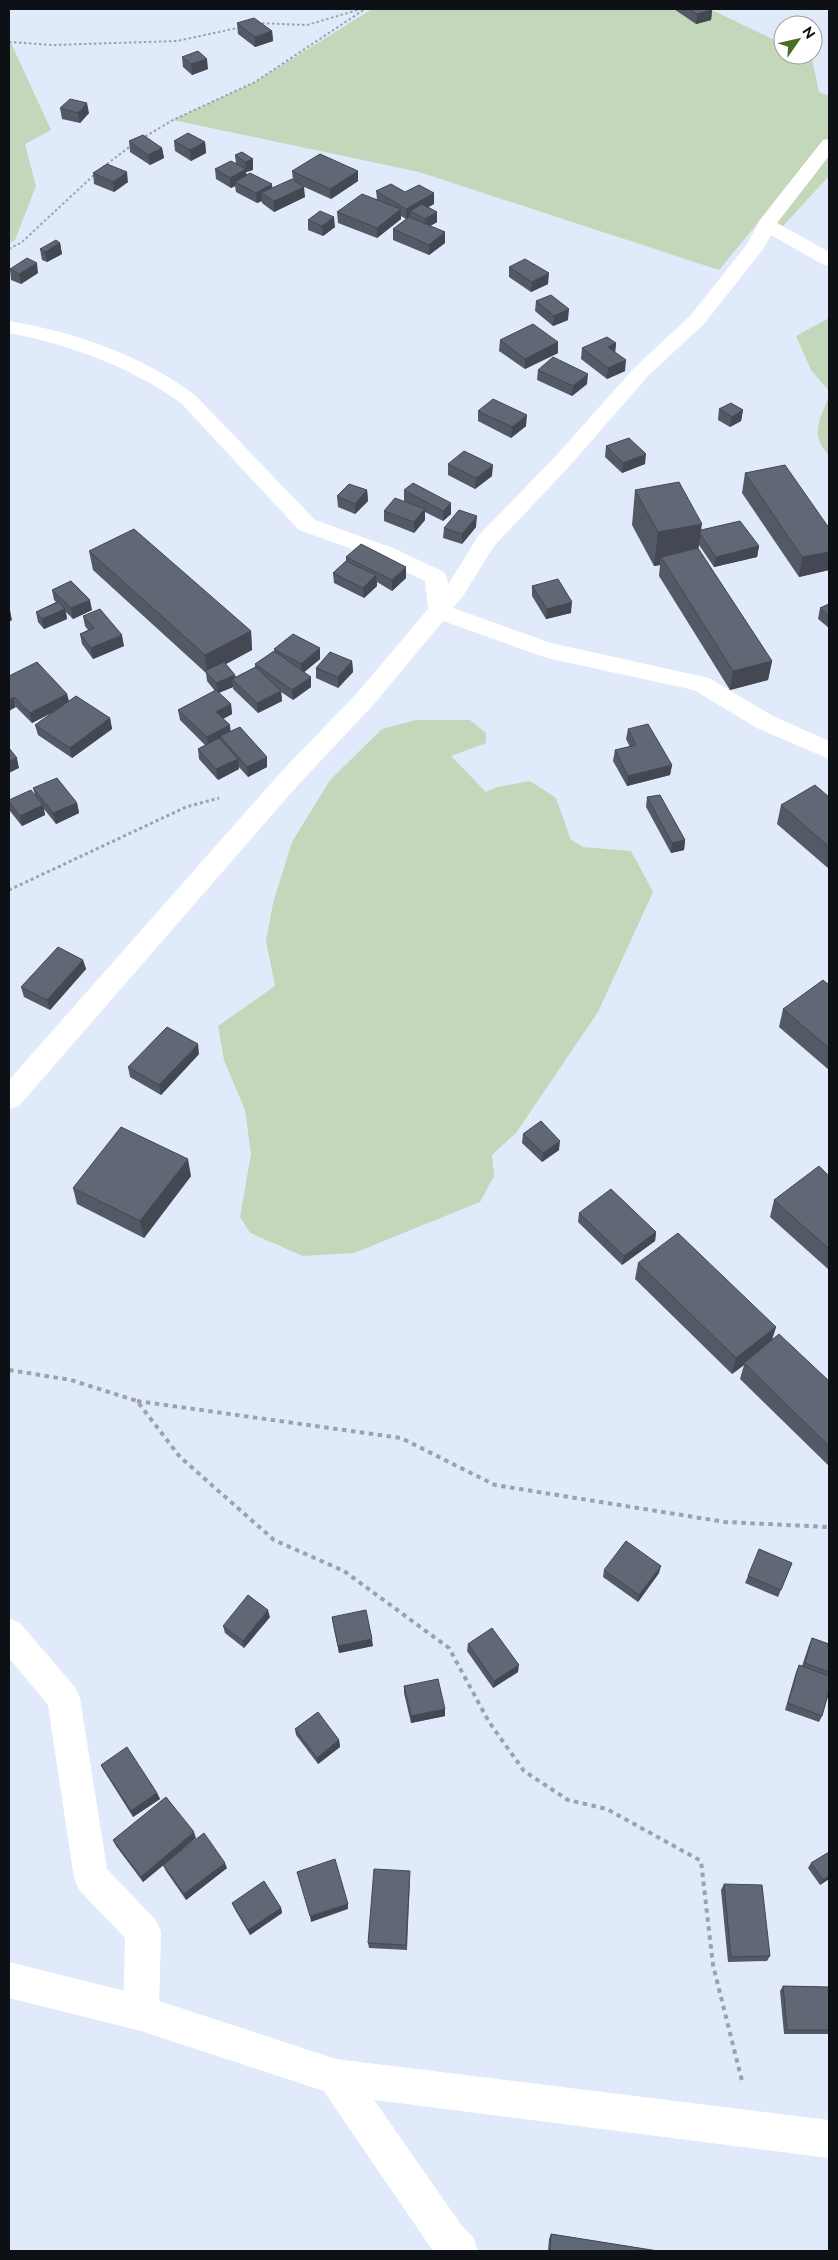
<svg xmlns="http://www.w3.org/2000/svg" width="838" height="2260" font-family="Raleway,sans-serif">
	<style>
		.green { fill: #c5d7ba }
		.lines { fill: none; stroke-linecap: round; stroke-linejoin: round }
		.path-far2 { stroke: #9ba2ae; stroke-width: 2; stroke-dasharray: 2.5 2.5; stroke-linecap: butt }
		.path-far1 { stroke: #9ba2ae; stroke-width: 3; stroke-dasharray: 3 3; stroke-linecap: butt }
		.path { stroke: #9ba2ae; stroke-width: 4; stroke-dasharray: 4.5 4.5; stroke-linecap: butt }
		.minor { fill: #fff; fill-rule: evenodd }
		.tertiary { fill: #fff; fill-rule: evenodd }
		.wall { fill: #535965 }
		.shaded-wall { fill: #434852 }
		.building { fill: #606775; stroke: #434852 }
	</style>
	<rect width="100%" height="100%" fill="#e1eafa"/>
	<g class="green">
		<path d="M 372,9 L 710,9 L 783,44 L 783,55 L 805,55 L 812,59 L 819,92 L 829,96 L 829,176 L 783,226 L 762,218 L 719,270 L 419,172 L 173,120 L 255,82 Z"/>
		<path d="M 9,43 L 11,43 L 51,130 L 25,144 L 36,186 L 15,240 L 9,243 Z"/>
		<path d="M 829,318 L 829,391 L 811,370 L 796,336 Z"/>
		<path d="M 829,396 L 829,455 C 809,435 820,419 829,396 Z"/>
		<path d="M 416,720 L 470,720 L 486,733 L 486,743 L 451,756 L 486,792 L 497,787 L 530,781 L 556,798 L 571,840 L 583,847 L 631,851 L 653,892 L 598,1012 L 516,1133 L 492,1155 L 494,1176 L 480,1202 L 354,1253 L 303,1256 L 250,1233 L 240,1217 L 251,1154 L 245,1110 L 224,1060 L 218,1026 L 275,986 L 266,941 L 273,903 L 292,842 L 330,780 L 382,729 Z"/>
	</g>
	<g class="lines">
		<g class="path-far2">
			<path d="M 257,23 L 307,25 L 361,9"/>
			<path d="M 9,42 L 53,45 L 177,41 L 242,27"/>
			<path d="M 141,139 L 173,120 L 255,82 L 365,9"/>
			<path d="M 103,167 L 132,145"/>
			<path d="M 9,249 L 22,242 L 95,174"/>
		</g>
		<path class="path-far1" d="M 9,890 L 186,807 L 219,798"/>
		<g class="path">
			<path d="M 9,1370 L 71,1380 L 137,1401 L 180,1457 L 274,1540 L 344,1571 L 449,1648 L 489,1722 L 524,1771 L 568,1800 L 607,1809 L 701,1861 L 713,1965 L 742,2081"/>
			<path d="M 137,1401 L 401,1438 L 495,1485 L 725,1522 L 829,1527"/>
		</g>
		<g class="minor">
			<path d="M 829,139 L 829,156 L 777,223 L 829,252 L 829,266 L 822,264 L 771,235 L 764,248 L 704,324 L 649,375 L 566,470 L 494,546 L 463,596 L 453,608 L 551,643 L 709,678 L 773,716 L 829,741 L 829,759 L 757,728 L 694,690 L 547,658 L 443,621 L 374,704 L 298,785 L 19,1106 L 9,1109 L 9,1080 L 280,773 L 358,692 L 428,609 L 425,581 L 377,558 L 299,530 L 181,403 C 129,366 71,345 9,333 L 9,321 C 75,332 141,355 195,395 L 315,520 L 393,548 L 444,572 L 447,577 L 448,585 L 478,536 L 552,460 L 635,367 L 690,316 L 748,243 L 759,221 L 823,140 Z"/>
			<path d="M 9,1618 L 20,1623 L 75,1687 L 80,1698 L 107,1869 L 155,1919 L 161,1931 L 159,2013 L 154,2026 L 141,2031 L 128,2026 L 123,2013 L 125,1938 L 79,1890 L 74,1878 L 48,1705 L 9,1658 Z"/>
			<path d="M 336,2059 L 349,2064 L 462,2226 L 473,2237 L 478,2251 L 433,2251 L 323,2090 L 318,2077 L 323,2064 Z"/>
		</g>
		<path class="tertiary" d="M 9,1962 L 141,1995 L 336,2059 L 829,2120 L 829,2158 L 336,2095 L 141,2031 L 9,1998 Z"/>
	</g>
	<g class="wall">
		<path d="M 674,9 L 711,9 L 712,10 L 711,20 L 696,24 Z"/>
		<path d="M 237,23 L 272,31 L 273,41 L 255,47 L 238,34 Z"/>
		<path d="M 182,57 L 208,69 L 192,75 L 183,67 Z"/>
		<path d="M 60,108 L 89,113 L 80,123 L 62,119 Z"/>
		<path d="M 129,141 L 162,148 L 164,158 L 150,165 L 130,152 Z"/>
		<path d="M 174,141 L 205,142 L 206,153 L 191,161 L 175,151 Z"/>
		<path d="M 235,155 L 253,159 L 253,170 L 246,172 L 247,175 L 272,188 L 293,180 L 292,171 L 358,171 L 358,181 L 331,199 L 302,186 L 305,197 L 274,212 L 262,203 L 262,201 L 257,203 L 236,192 L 235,186 L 231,188 L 216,179 L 215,169 L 236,164 Z"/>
		<path d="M 93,173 L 128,182 L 114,192 L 94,184 Z"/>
		<path d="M 376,191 L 434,193 L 434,204 L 428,207 L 437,212 L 437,222 L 430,226 L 445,232 L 445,243 L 429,255 L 393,240 L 393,229 L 406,219 L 401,216 L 401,219 L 377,238 L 338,223 L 337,212 L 377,199 Z"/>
		<path d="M 308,220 L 335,227 L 323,236 L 308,230 Z"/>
		<path d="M 60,243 L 62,254 L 47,262 L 42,260 L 40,249 Z"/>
		<path d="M 509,267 L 548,284 L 531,292 L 509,277 Z"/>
		<path d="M 10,269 L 38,273 L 21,284 L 11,280 Z"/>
		<path d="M 536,301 L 568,320 L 553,326 L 535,311 Z"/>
		<path d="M 500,340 L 558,342 L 558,353 L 525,369 L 499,351 Z"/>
		<path d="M 616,343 L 615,352 L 625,371 L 607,379 L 581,359 L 582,348 Z"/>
		<path d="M 538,370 L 587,384 L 572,396 L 537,380 Z"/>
		<path d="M 719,409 L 743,410 L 741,421 L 730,427 L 718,420 Z"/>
		<path d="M 478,411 L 526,426 L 511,438 L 478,421 Z"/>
		<path d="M 606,446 L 645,464 L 622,473 L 605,457 Z"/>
		<path d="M 448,464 L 492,476 L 475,489 L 448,475 Z"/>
		<path d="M 745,473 L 829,528 L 829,570 L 799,577 L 742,493 Z"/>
		<path d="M 367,490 L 368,501 L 355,514 L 338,507 L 337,496 Z"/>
		<path d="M 404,490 L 451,514 L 443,521 L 425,512 L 425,520 L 414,533 L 384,521 L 384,511 L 409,503 L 404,501 Z"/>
		<path d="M 635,490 L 701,530 L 759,546 L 757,557 L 714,567 L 699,545 L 698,549 L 772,661 L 768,680 L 730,690 L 659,576 L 660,565 L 654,566 L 632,525 Z"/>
		<path d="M 476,527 L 462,544 L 443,538 L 444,528 Z"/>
		<path d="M 89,551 L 251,631 L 252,650 L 226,664 L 236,677 L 255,667 L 255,664 L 275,652 L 274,649 L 320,648 L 320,659 L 304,672 L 311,687 L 293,700 L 281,692 L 282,701 L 258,713 L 233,689 L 233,687 L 219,693 L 231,704 L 232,714 L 223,719 L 230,731 L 267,767 L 248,777 L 238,766 L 239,769 L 218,780 L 199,759 L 198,749 L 205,745 L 180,720 L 178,710 L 215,691 L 207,681 L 206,673 L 93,570 Z"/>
		<path d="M 346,557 L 406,578 L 392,591 L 377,582 L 377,586 L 364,598 L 334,583 L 333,573 L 346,561 Z"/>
		<path d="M 532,586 L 571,613 L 546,619 L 532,596 Z"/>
		<path d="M 52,590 L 92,610 L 73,619 L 66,612 L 67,619 L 44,629 L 38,622 L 36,612 L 56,602 L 54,600 Z"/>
		<path d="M 829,604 L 829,628 L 818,619 L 820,608 Z"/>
		<path d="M 83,616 L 124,646 L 93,659 L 82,644 L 80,634 L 88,630 L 85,626 Z"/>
		<path d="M 352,661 L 353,672 L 338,688 L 316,678 L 316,668 Z"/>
		<path d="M 9,676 L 67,694 L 69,701 L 110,718 L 112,729 L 72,758 L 38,735 L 35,725 L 53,712 L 32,723 L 16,707 Z"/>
		<path d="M 628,729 L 672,765 L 670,775 L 627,786 L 613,761 L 615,750 L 630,747 L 626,739 Z"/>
		<path d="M 33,788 L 77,803 L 79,813 L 56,824 L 44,809 L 45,815 L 22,826 L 10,811 L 9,800 L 35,795 Z"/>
		<path d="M 647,797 L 685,840 L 684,850 L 671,853 L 646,807 Z"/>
		<path d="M 829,797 L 829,869 L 777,824 L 781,805 Z"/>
		<path d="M 83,960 L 86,969 L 50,1010 L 24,997 L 21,987 Z"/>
		<path d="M 829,985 L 829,1070 L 779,1027 L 783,1009 Z"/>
		<path d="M 199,1054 L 161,1095 L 130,1077 L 128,1067 Z"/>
		<path d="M 523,1134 L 559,1150 L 542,1162 L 522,1143 Z"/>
		<path d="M 191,1176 L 144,1238 L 77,1204 L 73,1188 Z"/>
		<path d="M 829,1176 L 829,1268 L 828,1269 L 770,1217 L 774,1200 Z"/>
		<path d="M 579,1213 L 656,1232 L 655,1241 L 622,1265 L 578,1222 Z"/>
		<path d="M 638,1263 L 776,1327 L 772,1340 L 829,1381 L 829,1466 L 740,1379 L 744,1365 L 732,1374 L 635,1279 Z"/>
		<path d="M 792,1563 L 778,1597 L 745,1583 L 748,1576 Z"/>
		<path d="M 604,1570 L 659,1573 L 638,1602 L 603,1577 Z"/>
		<path d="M 270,1617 L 244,1648 L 225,1633 L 223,1626 Z"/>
		<path d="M 332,1617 L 373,1646 L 339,1653 L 333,1624 Z"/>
		<path d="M 812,1638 L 829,1644 L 829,1691 L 822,1716 L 819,1722 L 785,1710 L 796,1672 L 799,1665 L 802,1666 L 809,1645 Z"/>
		<path d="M 468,1644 L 518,1672 L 493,1688 L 467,1651 Z"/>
		<path d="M 404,1686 L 445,1716 L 411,1723 L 404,1693 Z"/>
		<path d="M 295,1729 L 339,1740 L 340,1747 L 318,1764 L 296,1735 Z"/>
		<path d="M 101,1765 L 157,1793 L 160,1799 L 133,1817 L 104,1771 Z"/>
		<path d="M 196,1838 L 143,1882 L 116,1846 L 113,1840 Z"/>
		<path d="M 829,1852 L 829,1879 L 820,1885 L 808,1868 L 811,1863 Z"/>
		<path d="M 163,1865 L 227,1868 L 186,1900 L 166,1871 Z"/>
		<path d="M 410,1877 L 407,1950 L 369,1948 L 368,1943 Z"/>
		<path d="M 724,1884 L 770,1956 L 767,1961 L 728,1962 L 721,1890 Z"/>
		<path d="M 232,1903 L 281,1908 L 282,1913 L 250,1935 L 234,1908 Z"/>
		<path d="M 783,1986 L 829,1987 L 829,2034 L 784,2034 L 780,1991 Z"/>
		<path d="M 551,2234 L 658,2251 L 548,2251 L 549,2239 Z"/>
	</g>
	<g class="shaded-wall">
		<path d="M 712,10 L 711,20 L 696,24 L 697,14 Z"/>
		<path d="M 272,31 L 273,41 L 255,47 L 255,37 Z"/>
		<path d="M 207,59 L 208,69 L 192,75 L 191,64 Z"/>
		<path d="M 87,103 L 89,113 L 80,123 L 78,113 Z"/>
		<path d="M 205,142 L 206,153 L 191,161 L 190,150 Z"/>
		<path d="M 162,148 L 164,158 L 150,165 L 148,155 Z"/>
		<path d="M 253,159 L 253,170 L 246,172 L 247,180 L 235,182 L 235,186 L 231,188 L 230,178 L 246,169 L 245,162 Z"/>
		<path d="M 358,171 L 358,181 L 331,199 L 330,189 Z"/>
		<path d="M 127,172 L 128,182 L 114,192 L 113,182 Z"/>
		<path d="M 272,184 L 273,195 L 261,193 L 262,201 L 257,203 L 256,193 Z"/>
		<path d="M 304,187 L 305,197 L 274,212 L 274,201 Z"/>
		<path d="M 434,193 L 434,204 L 416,214 L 410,211 L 410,217 L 406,219 L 406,209 Z"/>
		<path d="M 401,209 L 401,219 L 377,238 L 377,228 Z"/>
		<path d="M 437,212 L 437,222 L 425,229 L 425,219 Z"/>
		<path d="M 334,217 L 335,227 L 323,236 L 322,226 Z"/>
		<path d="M 445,232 L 445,243 L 429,255 L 429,245 Z"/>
		<path d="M 60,243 L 62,254 L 47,262 L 45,252 Z"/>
		<path d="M 37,263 L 38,273 L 21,284 L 19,274 Z"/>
		<path d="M 549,273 L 548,284 L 531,292 L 532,282 Z"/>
		<path d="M 569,309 L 568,320 L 553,326 L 554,316 Z"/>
		<path d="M 558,342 L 558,353 L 525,369 L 525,359 Z"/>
		<path d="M 616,343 L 615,354 L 608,347 Z"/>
		<path d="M 626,360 L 625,371 L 607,379 L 608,368 Z"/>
		<path d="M 588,374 L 587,384 L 572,396 L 573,386 Z"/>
		<path d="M 743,410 L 741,421 L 730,427 L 732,417 Z"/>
		<path d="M 527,415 L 526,426 L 511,438 L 512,427 Z"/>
		<path d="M 646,454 L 645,464 L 622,473 L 623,463 Z"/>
		<path d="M 493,465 L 492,476 L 475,489 L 476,478 Z"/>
		<path d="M 367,490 L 368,501 L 355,514 L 355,504 Z"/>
		<path d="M 451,503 L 451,514 L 443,521 L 443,511 Z"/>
		<path d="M 425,509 L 425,520 L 414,533 L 414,522 Z"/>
		<path d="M 477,516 L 476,527 L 462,544 L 462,534 Z"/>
		<path d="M 702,524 L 697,558 L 661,557 L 660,565 L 654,566 L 658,532 Z"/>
		<path d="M 759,546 L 757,557 L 714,567 L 716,557 Z"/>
		<path d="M 829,552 L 829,570 L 799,577 L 802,557 Z"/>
		<path d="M 406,567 L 406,578 L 392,591 L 392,580 Z"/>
		<path d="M 376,575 L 377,586 L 364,598 L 363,588 Z"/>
		<path d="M 90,600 L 92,610 L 73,619 L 71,608 Z"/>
		<path d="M 572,602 L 571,613 L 546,619 L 547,609 Z"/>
		<path d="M 65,609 L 67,619 L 44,629 L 42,619 Z"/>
		<path d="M 9,610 L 10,610 L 12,620 L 9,622 Z"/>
		<path d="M 251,631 L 252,650 L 207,674 L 205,655 Z"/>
		<path d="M 122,635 L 124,646 L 93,659 L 91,648 Z"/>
		<path d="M 320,648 L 320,659 L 302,674 L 301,664 Z"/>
		<path d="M 352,661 L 353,672 L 338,688 L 338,677 Z"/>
		<path d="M 772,661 L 768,680 L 730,690 L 733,671 Z"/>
		<path d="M 235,675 L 236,683 L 232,679 L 233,687 L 218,693 L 216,683 Z"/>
		<path d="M 311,677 L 311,687 L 293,700 L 292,690 Z"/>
		<path d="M 281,691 L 282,701 L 258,713 L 257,703 Z"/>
		<path d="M 67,694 L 69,704 L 32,723 L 30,713 Z"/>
		<path d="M 14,697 L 16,707 L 9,711 L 9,700 Z"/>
		<path d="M 231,704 L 232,714 L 217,722 L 216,712 Z"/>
		<path d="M 110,718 L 112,729 L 72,758 L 70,748 Z"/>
		<path d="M 230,725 L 231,736 L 220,736 L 221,741 L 208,747 L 207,737 Z"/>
		<path d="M 267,757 L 267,767 L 248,777 L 247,767 Z"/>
		<path d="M 17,758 L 19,768 L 9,773 L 9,761 Z"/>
		<path d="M 238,759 L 239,769 L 218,780 L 216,769 Z"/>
		<path d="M 672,765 L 670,775 L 627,786 L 628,776 Z"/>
		<path d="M 77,803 L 79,813 L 56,824 L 53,813 Z"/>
		<path d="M 43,805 L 45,815 L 22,826 L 20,816 Z"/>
		<path d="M 685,840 L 684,850 L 671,853 L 672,843 Z"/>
		<path d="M 83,960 L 86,969 L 50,1010 L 47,1000 Z"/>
		<path d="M 198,1044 L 199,1054 L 161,1095 L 159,1085 Z"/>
		<path d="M 560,1141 L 559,1150 L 542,1162 L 543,1153 Z"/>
		<path d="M 188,1159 L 191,1176 L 144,1238 L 140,1221 Z"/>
		<path d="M 656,1232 L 655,1241 L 622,1265 L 624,1256 Z"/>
		<path d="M 776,1327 L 771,1342 L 744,1363 L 744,1365 L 732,1374 L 736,1358 Z"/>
		<path d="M 661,1566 L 659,1573 L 638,1602 L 639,1595 Z"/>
		<path d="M 268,1610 L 270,1617 L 244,1648 L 243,1641 Z"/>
		<path d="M 372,1639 L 373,1646 L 339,1653 L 338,1646 Z"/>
		<path d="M 519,1665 L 518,1672 L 493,1688 L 494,1681 Z"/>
		<path d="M 445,1709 L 445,1716 L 411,1723 L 411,1716 Z"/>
		<path d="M 339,1740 L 340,1747 L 318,1764 L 317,1758 Z"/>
		<path d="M 157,1793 L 160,1799 L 133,1817 L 131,1811 Z"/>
		<path d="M 194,1832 L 196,1838 L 143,1882 L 141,1877 Z"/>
		<path d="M 225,1863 L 227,1868 L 186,1900 L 184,1894 Z"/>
		<path d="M 829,1876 L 829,1879 L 820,1885 L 823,1880 Z"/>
		<path d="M 348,1904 L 348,1909 L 311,1922 L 310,1916 Z"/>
		<path d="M 281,1908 L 282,1913 L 250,1935 L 248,1930 Z"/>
	</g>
	<g class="building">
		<path d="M 689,9 L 711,9 L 712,10 L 697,14 Z"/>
		<path d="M 254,18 L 272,31 L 255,37 L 237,23 Z"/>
		<path d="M 198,51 L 207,59 L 191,64 L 182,57 Z"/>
		<path d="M 70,99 L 87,103 L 78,113 L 60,108 Z"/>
		<path d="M 188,133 L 205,142 L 190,150 L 174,141 Z"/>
		<path d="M 143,135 L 162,148 L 148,155 L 129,141 Z"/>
		<path d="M 242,152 L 253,159 L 245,162 L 235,155 Z"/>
		<path d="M 320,154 L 358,171 L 330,189 L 292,171 Z"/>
		<path d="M 231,161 L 246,169 L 230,178 L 215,169 Z"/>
		<path d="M 107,164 L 127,172 L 113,182 L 93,173 Z"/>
		<path d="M 250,173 L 272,184 L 256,193 L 235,182 Z"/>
		<path d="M 292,179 L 304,187 L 274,201 L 261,193 Z"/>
		<path d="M 391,184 L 405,192 L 419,185 L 434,193 L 406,209 L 376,191 Z"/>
		<path d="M 362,194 L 401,209 L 377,228 L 337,212 Z"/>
		<path d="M 422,204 L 437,212 L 425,219 L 410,211 Z"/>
		<path d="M 320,211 L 334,217 L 322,226 L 308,220 Z"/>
		<path d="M 409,217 L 445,232 L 429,245 L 393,229 Z"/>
		<path d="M 56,240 L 60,243 L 45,252 L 40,249 Z"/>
		<path d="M 27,258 L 37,263 L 19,274 L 10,269 Z"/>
		<path d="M 525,259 L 549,273 L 532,282 L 509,267 Z"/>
		<path d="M 551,295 L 569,309 L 554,316 L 536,301 Z"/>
		<path d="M 533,324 L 558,342 L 525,359 L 500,340 Z"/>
		<path d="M 607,337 L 616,343 L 608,347 L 626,360 L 608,368 L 582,348 Z"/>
		<path d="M 553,357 L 588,374 L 573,386 L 538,370 Z"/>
		<path d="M 493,399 L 527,415 L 512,427 L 478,411 Z"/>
		<path d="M 731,403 L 743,410 L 732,417 L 719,409 Z"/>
		<path d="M 629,438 L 646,454 L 623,463 L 606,446 Z"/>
		<path d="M 464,451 L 493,465 L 476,478 L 448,464 Z"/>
		<path d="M 785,465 L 829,528 L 829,552 L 802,557 L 745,473 Z"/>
		<path d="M 679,482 L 702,524 L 658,532 L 635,490 Z"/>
		<path d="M 413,483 L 451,503 L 443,511 L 404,490 Z"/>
		<path d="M 349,484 L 367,490 L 355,504 L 337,496 Z"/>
		<path d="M 395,498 L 425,509 L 414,522 L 384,511 Z"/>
		<path d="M 459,510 L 477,516 L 462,534 L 444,528 Z"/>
		<path d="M 740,521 L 759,546 L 716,557 L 700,534 L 701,530 Z"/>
		<path d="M 134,529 L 251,631 L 205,655 L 89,551 Z"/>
		<path d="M 361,544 L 406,567 L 392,580 L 346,557 Z"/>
		<path d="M 698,548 L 772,661 L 733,671 L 661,557 Z"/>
		<path d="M 346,561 L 376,575 L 363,588 L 333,573 Z"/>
		<path d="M 558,579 L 572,602 L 547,609 L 532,586 Z"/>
		<path d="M 71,581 L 90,600 L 71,608 L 52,590 Z"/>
		<path d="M 58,602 L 65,609 L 42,619 L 36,612 Z"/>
		<path d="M 829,604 L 829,616 L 820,608 Z"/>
		<path d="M 100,609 L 122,635 L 91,648 L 80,634 L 94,628 L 83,616 Z"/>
		<path d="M 293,634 L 320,648 L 301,664 L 274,649 Z"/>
		<path d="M 274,651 L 311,677 L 292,690 L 255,664 Z"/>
		<path d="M 330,652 L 352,661 L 338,677 L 316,668 Z"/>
		<path d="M 37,662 L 67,694 L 30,713 L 14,697 L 9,700 L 9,676 Z"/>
		<path d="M 224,662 L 235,675 L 216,683 L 205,671 Z"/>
		<path d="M 256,667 L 281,691 L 257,703 L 232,679 Z"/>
		<path d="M 216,690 L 231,704 L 216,712 L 230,725 L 207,737 L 178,710 Z"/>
		<path d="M 76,696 L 110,718 L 70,748 L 35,725 Z"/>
		<path d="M 648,724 L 672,765 L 628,776 L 615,750 L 636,745 L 628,729 Z"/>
		<path d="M 240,727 L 267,757 L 247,767 L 220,736 Z"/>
		<path d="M 219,738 L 238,759 L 216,769 L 198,749 Z"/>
		<path d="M 9,748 L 17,758 L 9,761 Z"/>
		<path d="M 57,778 L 77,803 L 53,813 L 33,788 Z"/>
		<path d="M 815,785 L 829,797 L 829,847 L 781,805 Z"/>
		<path d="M 31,790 L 43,805 L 20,816 L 9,802 L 9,800 Z"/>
		<path d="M 660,795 L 685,840 L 672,843 L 647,797 Z"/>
		<path d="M 58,947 L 83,960 L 47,1000 L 21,987 Z"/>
		<path d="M 823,980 L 829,985 L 829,1048 L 783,1009 Z"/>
		<path d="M 167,1027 L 198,1044 L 159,1085 L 128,1067 Z"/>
		<path d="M 541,1121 L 560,1141 L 543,1153 L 523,1134 Z"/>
		<path d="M 121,1127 L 188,1159 L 140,1221 L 73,1188 Z"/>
		<path d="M 819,1166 L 829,1176 L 829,1249 L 774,1200 Z"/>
		<path d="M 611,1189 L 656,1232 L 624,1256 L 579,1213 Z"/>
		<path d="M 678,1233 L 776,1327 L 736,1358 L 638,1263 Z"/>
		<path d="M 779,1334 L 829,1381 L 829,1446 L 744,1363 Z"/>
		<path d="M 626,1541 L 661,1566 L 639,1595 L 604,1570 Z"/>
		<path d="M 759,1549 L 792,1563 L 781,1590 L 748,1576 Z"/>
		<path d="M 248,1595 L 268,1610 L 243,1641 L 223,1626 Z"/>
		<path d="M 366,1610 L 372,1639 L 338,1646 L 332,1617 Z"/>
		<path d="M 492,1628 L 519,1665 L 494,1681 L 468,1644 Z"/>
		<path d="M 812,1638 L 829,1644 L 829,1672 L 805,1663 Z"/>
		<path d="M 799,1665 L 829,1676 L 829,1691 L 822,1716 L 788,1703 Z"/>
		<path d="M 438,1679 L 445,1709 L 411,1716 L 404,1686 Z"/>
		<path d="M 318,1712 L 339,1740 L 317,1758 L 295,1729 Z"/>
		<path d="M 127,1747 L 157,1793 L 131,1811 L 101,1765 Z"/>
		<path d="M 166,1797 L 194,1832 L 141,1877 L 113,1840 Z"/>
		<path d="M 204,1833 L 225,1863 L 184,1894 L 163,1865 Z"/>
		<path d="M 829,1852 L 829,1876 L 823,1880 L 811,1863 Z"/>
		<path d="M 335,1859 L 348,1904 L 310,1916 L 297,1872 Z"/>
		<path d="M 374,1869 L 410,1871 L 406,1945 L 368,1943 Z"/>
		<path d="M 264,1881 L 281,1908 L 248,1930 L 232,1903 Z"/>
		<path d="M 724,1884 L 762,1885 L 770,1956 L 731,1957 Z"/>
		<path d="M 783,1986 L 829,1987 L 829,2030 L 787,2030 Z"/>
		<path d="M 551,2234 L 658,2251 L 550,2251 Z"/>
	</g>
	<rect width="838" height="2260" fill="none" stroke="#0d1015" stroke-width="20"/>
	<g transform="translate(798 40) rotate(56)"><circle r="24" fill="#ffffff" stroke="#9e9fa1"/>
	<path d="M0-4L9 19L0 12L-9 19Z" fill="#486e28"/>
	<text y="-8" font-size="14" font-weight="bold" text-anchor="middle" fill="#0d1015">N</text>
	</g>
</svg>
